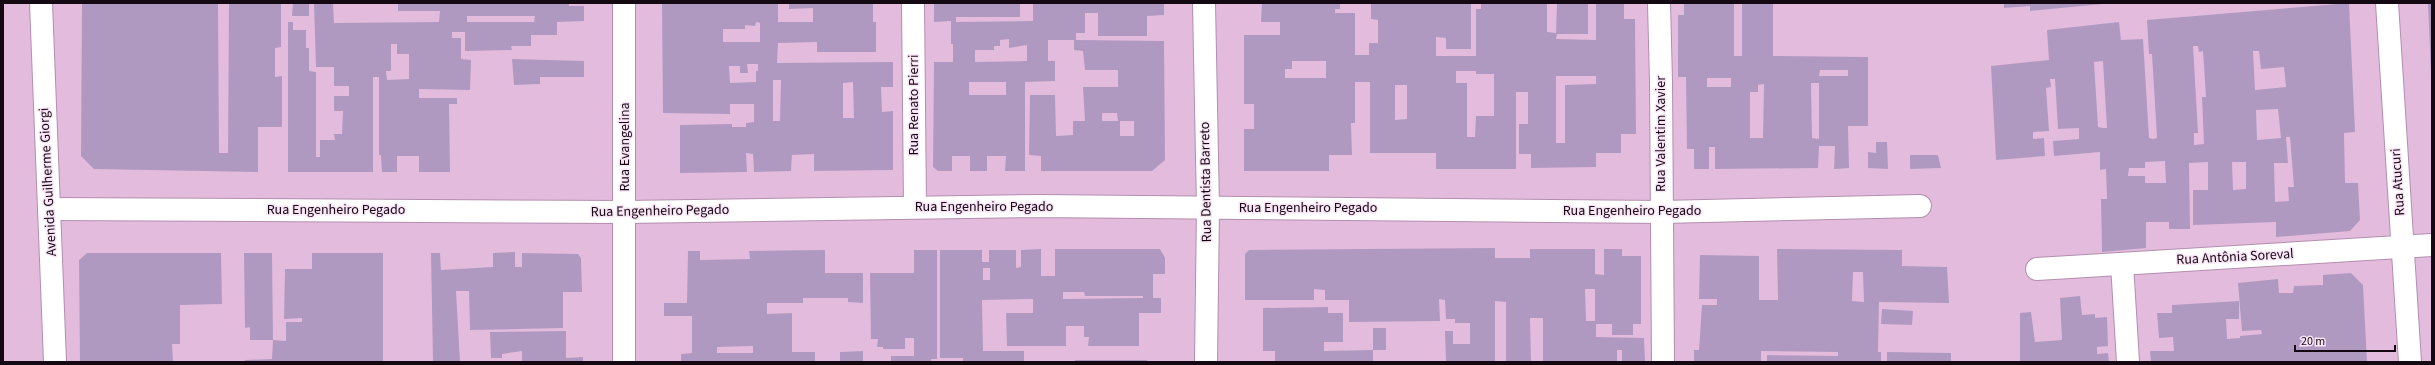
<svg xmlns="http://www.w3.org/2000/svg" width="2435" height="365" font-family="'Source Sans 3',sans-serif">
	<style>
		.building { fill: #b099c0; fill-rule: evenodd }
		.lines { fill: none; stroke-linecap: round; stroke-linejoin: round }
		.minor-casing { stroke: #b38eae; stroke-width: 24 }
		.minor { stroke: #fff; stroke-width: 22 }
		.labels { text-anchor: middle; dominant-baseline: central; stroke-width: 3; stroke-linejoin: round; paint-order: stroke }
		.street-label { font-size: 14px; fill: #140813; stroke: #f8e4f5 }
	</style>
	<rect width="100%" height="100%" fill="#e3bcdd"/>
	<g class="building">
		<path d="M 82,3 L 218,3 L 219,153 L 228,153 L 229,3 L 281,3 L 281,47 L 275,48 L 275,77 L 282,76 L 282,127 L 258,127 L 258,172 L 94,169 L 81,156 Z"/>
		<path d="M 293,3 L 309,3 L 309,16 L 292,16 Z"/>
		<path d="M 333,3 L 334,23 L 439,22 L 440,11 L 398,11 L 398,3 L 569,3 L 569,6 L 584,6 L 584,21 L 557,22 L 557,35 L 531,35 L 531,46 L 511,46 L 512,50 L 465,51 L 465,32 L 452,32 L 452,38 L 461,38 L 461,59 L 471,60 L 470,90 L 419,89 L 419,98 L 457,98 L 457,104 L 449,104 L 450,172 L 419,172 L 419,156 L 397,156 L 397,172 L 382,172 L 381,155 L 379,155 L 379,77 L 373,77 L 373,172 L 288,172 L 288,22 L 293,22 L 293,30 L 306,30 L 306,48 L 309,48 L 309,71 L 316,72 L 316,157 L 320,157 L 320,140 L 335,140 L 334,134 L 342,134 L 343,111 L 334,111 L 334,96 L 349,96 L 349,86 L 334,86 L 334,67 L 316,67 L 314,4 ZM 467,16 L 535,16 L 534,22 L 467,22 ZM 391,44 L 397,44 L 397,54 L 409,54 L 409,79 L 387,80 L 386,71 L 391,71 Z"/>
		<path d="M 662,3 L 778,3 L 778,22 L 813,22 L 813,8 L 789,9 L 789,3 L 873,3 L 873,22 L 876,22 L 876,52 L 817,52 L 817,42 L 778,43 L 777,63 L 893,62 L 893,87 L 881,87 L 882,112 L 893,111 L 893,170 L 814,171 L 814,154 L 792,155 L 791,171 L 754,172 L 753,154 L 746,153 L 747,172 L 680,173 L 680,125 L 732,124 L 732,127 L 746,127 L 746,123 L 754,122 L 754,104 L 730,104 L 730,114 L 663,113 ZM 756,22 L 760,23 L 760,42 L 723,42 L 723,29 L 745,29 L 745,25 L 755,26 ZM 747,64 L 758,64 L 758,71 L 756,71 L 756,82 L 730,83 L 729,66 L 740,66 L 740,73 L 748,73 ZM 773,80 L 781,80 L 780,121 L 773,121 ZM 853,82 L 854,118 L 843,118 L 843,83 Z"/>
		<path d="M 934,3 L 1020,3 L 1020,17 L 956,17 L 956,22 L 1033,21 L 1033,3 L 1164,3 L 1164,15 L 1147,16 L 1147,36 L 1098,36 L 1098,13 L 1085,13 L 1085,33 L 1076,33 L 1076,40 L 1164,41 L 1165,160 L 1152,171 L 1041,171 L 1041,156 L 1029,155 L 1030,95 L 1055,95 L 1056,136 L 1073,135 L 1073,121 L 1085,121 L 1083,87 L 1118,87 L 1118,70 L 1085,70 L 1083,51 L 1074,50 L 1074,40 L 1048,40 L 1048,61 L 1055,61 L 1055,81 L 1025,82 L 1025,171 L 1005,171 L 1006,156 L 987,156 L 987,171 L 970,171 L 970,156 L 952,156 L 952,171 L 938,171 L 933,167 L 934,62 L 953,62 L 953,44 L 951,44 L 951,21 L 934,22 ZM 1009,39 L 1009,48 L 1027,45 L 1027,61 L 975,62 L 975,50 L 994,50 L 994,46 L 1000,46 L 1000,40 ZM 969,82 L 1006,82 L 1006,95 L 969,95 ZM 1102,113 L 1117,113 L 1118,121 L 1102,121 ZM 1120,121 L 1134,121 L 1134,136 L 1120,136 Z"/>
		<path d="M 1262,3 L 1340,3 L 1340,9 L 1335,9 L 1335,13 L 1355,13 L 1355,55 L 1369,55 L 1369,43 L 1378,43 L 1378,20 L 1371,19 L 1371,3 L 1471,3 L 1471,49 L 1446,49 L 1446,38 L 1436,37 L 1436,56 L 1476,56 L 1476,9 L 1481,9 L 1481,3 L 1547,3 L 1547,32 L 1556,33 L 1557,3 L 1588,3 L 1588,34 L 1557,34 L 1556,39 L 1596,40 L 1596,3 L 1624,3 L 1624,19 L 1635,19 L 1636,134 L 1621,134 L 1621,153 L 1596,153 L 1596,167 L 1531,168 L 1531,154 L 1519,154 L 1519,124 L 1528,124 L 1528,92 L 1516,92 L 1516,169 L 1436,169 L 1436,153 L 1370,153 L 1370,82 L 1355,82 L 1355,123 L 1351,123 L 1352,155 L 1329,155 L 1329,171 L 1244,171 L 1244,129 L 1254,129 L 1254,104 L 1244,104 L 1244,35 L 1280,35 L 1280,22 L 1261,22 ZM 1292,61 L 1326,61 L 1326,78 L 1285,78 L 1285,69 L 1292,69 ZM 1456,71 L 1476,71 L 1476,74 L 1494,74 L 1494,116 L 1476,116 L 1475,137 L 1467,137 L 1467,83 L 1456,83 ZM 1556,76 L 1596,76 L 1596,84 L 1565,85 L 1565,143 L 1556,143 ZM 1395,85 L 1407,85 L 1407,119 L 1395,120 Z"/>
		<path d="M 1684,3 L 1734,3 L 1734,56 L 1742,56 L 1742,3 L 1773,3 L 1773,56 L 1868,57 L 1868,126 L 1848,126 L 1849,168 L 1834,169 L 1835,146 L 1819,146 L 1818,168 L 1715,169 L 1715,147 L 1709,147 L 1709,169 L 1694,169 L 1694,149 L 1687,149 L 1686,77 L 1678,77 L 1678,15 L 1684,15 ZM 1820,70 L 1848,70 L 1848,76 L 1819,76 ZM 1707,78 L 1731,78 L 1731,87 L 1707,87 ZM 1811,83 L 1819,83 L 1819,139 L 1812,138 ZM 1764,84 L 1763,138 L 1750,138 L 1750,92 L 1758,92 L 1758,85 Z"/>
		<path d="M 2004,3 L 2103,3 L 2103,4 L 2030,11 L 2030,6 L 2004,8 Z"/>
		<path d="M 2349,3 L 2355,132 L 2344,133 L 2345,183 L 2358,183 L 2360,220 L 2350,231 L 2276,237 L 2276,222 L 2193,225 L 2193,190 L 2208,190 L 2208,162 L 2189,163 L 2190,229 L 2169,229 L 2169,222 L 2146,222 L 2146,248 L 2102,252 L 2101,199 L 2107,199 L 2106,169 L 2100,170 L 2100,152 L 2054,156 L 2053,141 L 2079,139 L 2079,128 L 2058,129 L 2055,79 L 2050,79 L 2051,87 L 2046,88 L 2049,131 L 2033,132 L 2033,139 L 2044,138 L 2045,156 L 1996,160 L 1991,66 L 2049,60 L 2047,30 L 2119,22 L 2121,40 L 2143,39 L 2149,138 L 2153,139 L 2157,138 L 2152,54 L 2149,54 L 2147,20 ZM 2193,46 L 2198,46 L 2199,52 L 2203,51 L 2206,97 L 2202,97 L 2204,144 L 2194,145 L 2194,133 L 2198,133 ZM 2253,51 L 2259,51 L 2261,69 L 2284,67 L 2286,87 L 2255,90 ZM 2103,61 L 2107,128 L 2103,128 L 2098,127 L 2094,62 ZM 2278,109 L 2281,138 L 2257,140 L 2256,110 ZM 2286,137 L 2290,137 L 2294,187 L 2288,187 L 2289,201 L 2275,202 L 2274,163 L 2288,163 ZM 2165,161 L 2166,183 L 2145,183 L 2145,176 L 2128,176 L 2129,168 L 2145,168 L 2145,162 ZM 2232,162 L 2246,162 L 2246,189 L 2233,190 Z"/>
		<path d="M 2428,3 L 2432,3 L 2432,73 L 2431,73 Z"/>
		<path d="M 512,59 L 584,61 L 584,77 L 540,77 L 540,84 L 514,85 Z"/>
		<path d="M 1876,142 L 1887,142 L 1888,169 L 1868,168 L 1868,152 L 1876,153 Z"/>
		<path d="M 1910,155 L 1938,155 L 1941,168 L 1910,169 Z"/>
		<path d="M 1495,248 L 1495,258 L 1530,258 L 1530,249 L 1595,249 L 1595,274 L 1604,275 L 1604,249 L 1622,249 L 1622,256 L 1641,256 L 1641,324 L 1633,324 L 1633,335 L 1612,335 L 1612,324 L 1596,324 L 1596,337 L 1644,338 L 1645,362 L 1622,362 L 1622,350 L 1617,350 L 1617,362 L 1543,362 L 1543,318 L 1530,318 L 1531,362 L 1506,362 L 1506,302 L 1495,301 L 1495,362 L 1446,362 L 1445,331 L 1453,331 L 1453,344 L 1470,344 L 1470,323 L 1455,323 L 1455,319 L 1446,319 L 1445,300 L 1439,299 L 1440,321 L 1349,322 L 1349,300 L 1325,300 L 1325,290 L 1314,289 L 1314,300 L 1245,300 L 1245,254 L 1249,250 ZM 1585,289 L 1595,289 L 1595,321 L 1586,321 Z"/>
		<path d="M 1041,249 L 1041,276 L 1055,276 L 1055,249 L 1160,249 L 1165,258 L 1165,274 L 1153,274 L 1153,298 L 1161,298 L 1161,313 L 1139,313 L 1139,346 L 1088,346 L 1089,337 L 1084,337 L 1084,326 L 1066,326 L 1066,346 L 1007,346 L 1006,313 L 1033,313 L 1033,299 L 982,300 L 983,351 L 1024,351 L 1024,362 L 963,362 L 963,358 L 940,358 L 940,250 L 982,250 L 982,262 L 989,262 L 989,250 L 1016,250 L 1016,268 L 1021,267 L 1021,250 ZM 983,268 L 990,268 L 990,280 L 983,280 ZM 1063,292 L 1084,292 L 1085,296 L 1143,296 L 1143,298 L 1063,299 Z"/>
		<path d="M 1777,249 L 1902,250 L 1902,266 L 1947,267 L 1949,303 L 1879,302 L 1878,352 L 1881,352 L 1881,362 L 1767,362 L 1767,355 L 1838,356 L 1838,352 L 1761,351 L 1761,362 L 1694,362 L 1694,350 L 1699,350 L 1702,305 L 1717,305 L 1717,299 L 1699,299 L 1700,255 L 1759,256 L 1759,300 L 1778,300 ZM 1853,272 L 1863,272 L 1864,302 L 1852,301 Z"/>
		<path d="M 825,250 L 825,273 L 863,273 L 863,303 L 848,302 L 848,298 L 803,298 L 803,303 L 767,303 L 767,314 L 792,313 L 792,352 L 815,352 L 815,362 L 681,362 L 681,354 L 692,353 L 692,316 L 664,316 L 664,303 L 687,303 L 688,251 L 700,251 L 700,260 L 750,259 L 749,251 ZM 753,346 L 753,353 L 717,353 L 717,347 Z"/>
		<path d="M 914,250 L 937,250 L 937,359 L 931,359 L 931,362 L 891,362 L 891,356 L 914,356 L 914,338 L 905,338 L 905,349 L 883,349 L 883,347 L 877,347 L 878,339 L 871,339 L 870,273 L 914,273 Z"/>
		<path d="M 515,252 L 515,267 L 522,267 L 522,253 L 578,254 L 581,258 L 582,292 L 563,292 L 563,328 L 470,330 L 469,291 L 456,291 L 460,362 L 433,362 L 431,253 L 440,253 L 441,270 L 493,267 L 493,253 Z"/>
		<path d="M 87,253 L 221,253 L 222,304 L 180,305 L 180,344 L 172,344 L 173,362 L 80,362 L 79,260 Z"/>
		<path d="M 244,253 L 272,253 L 273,340 L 250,340 L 250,327 L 245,328 Z"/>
		<path d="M 312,253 L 383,253 L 383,362 L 245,362 L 245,360 L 272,359 L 273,340 L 286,341 L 286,322 L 302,322 L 302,318 L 284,319 L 285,269 L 312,269 Z"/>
		<path d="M 2351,273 L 2363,285 L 2367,362 L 2151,362 L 2150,351 L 2174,351 L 2173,337 L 2159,338 L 2157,313 L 2172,313 L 2172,305 L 2239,301 L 2239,319 L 2226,319 L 2227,339 L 2240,338 L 2240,336 L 2262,334 L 2261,330 L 2242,331 L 2238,283 L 2278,279 L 2279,293 L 2293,293 L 2294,286 L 2323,285 L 2323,275 Z"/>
		<path d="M 2080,296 L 2082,315 L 2095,314 L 2095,318 L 2107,317 L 2108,346 L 2097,347 L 2097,354 L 2108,353 L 2109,362 L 2020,362 L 2020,313 L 2031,312 L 2035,342 L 2062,340 L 2060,298 Z"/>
		<path d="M 1328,307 L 1328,313 L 1343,313 L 1343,342 L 1324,342 L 1324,351 L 1373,350 L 1373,328 L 1386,328 L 1386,350 L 1373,350 L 1373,362 L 1275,362 L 1275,351 L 1263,351 L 1263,308 Z"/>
		<path d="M 1882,309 L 1913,311 L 1912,325 L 1881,324 Z"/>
		<path d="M 566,331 L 566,358 L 583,357 L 583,362 L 522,362 L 522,351 L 502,354 L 502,358 L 491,358 L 490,332 Z"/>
		<path d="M 863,351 L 863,362 L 840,362 L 840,352 Z"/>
		<path d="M 1887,352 L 1951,353 L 1951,362 L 1887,362 Z"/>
		<rect x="1075" y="360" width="72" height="2"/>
	</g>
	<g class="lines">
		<g class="minor-casing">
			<g id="minor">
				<path d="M 41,3 L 55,362"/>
				<path d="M 624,3 L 624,362"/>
				<path d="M 913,3 L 915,207"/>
				<path d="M 1204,3 L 1208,208 L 1206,362"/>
				<path d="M 1659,3 L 1661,82 L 1663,362"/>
				<path d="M 2387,3 L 2410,362"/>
				<path d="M 49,209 L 625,212 L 1039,206 L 1662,212 L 1920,206"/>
				<path d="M 2122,264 L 2128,362"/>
				<path d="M 2037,269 L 2432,245"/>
			</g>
		</g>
		<use href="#minor" class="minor"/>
	</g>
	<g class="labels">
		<g class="street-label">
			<text transform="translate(914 105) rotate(-90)">Rua Renato Pierri</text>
			<text transform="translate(1661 134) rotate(-90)">Rua Valentim Xavier</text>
			<text transform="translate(625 147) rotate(-90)">Rua Evangelina</text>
			<text transform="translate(48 182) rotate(-93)">Avenida Guilherme Giorgi</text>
			<text transform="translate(1206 182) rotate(-91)">Rua Dentista Barreto</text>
			<text transform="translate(2398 182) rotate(-94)">Rua Atucuri</text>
			<text x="984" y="207">Rua Engenheiro Pegado</text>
			<text x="1308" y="208">Rua Engenheiro Pegado</text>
			<text x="336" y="210">Rua Engenheiro Pegado</text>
			<text transform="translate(660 211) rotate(-1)">Rua Engenheiro Pegado</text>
			<text x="1632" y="211">Rua Engenheiro Pegado</text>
			<text transform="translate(2235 257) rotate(-3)">Rua Antônia Soreval</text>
		</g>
	</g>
	<rect width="2435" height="365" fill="none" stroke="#140813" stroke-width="8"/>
	<path d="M2295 345v6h100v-6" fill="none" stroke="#140813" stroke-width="2"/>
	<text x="2301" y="345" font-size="12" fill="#140813" stroke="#f8e4f5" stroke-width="3" paint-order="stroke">20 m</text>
</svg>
